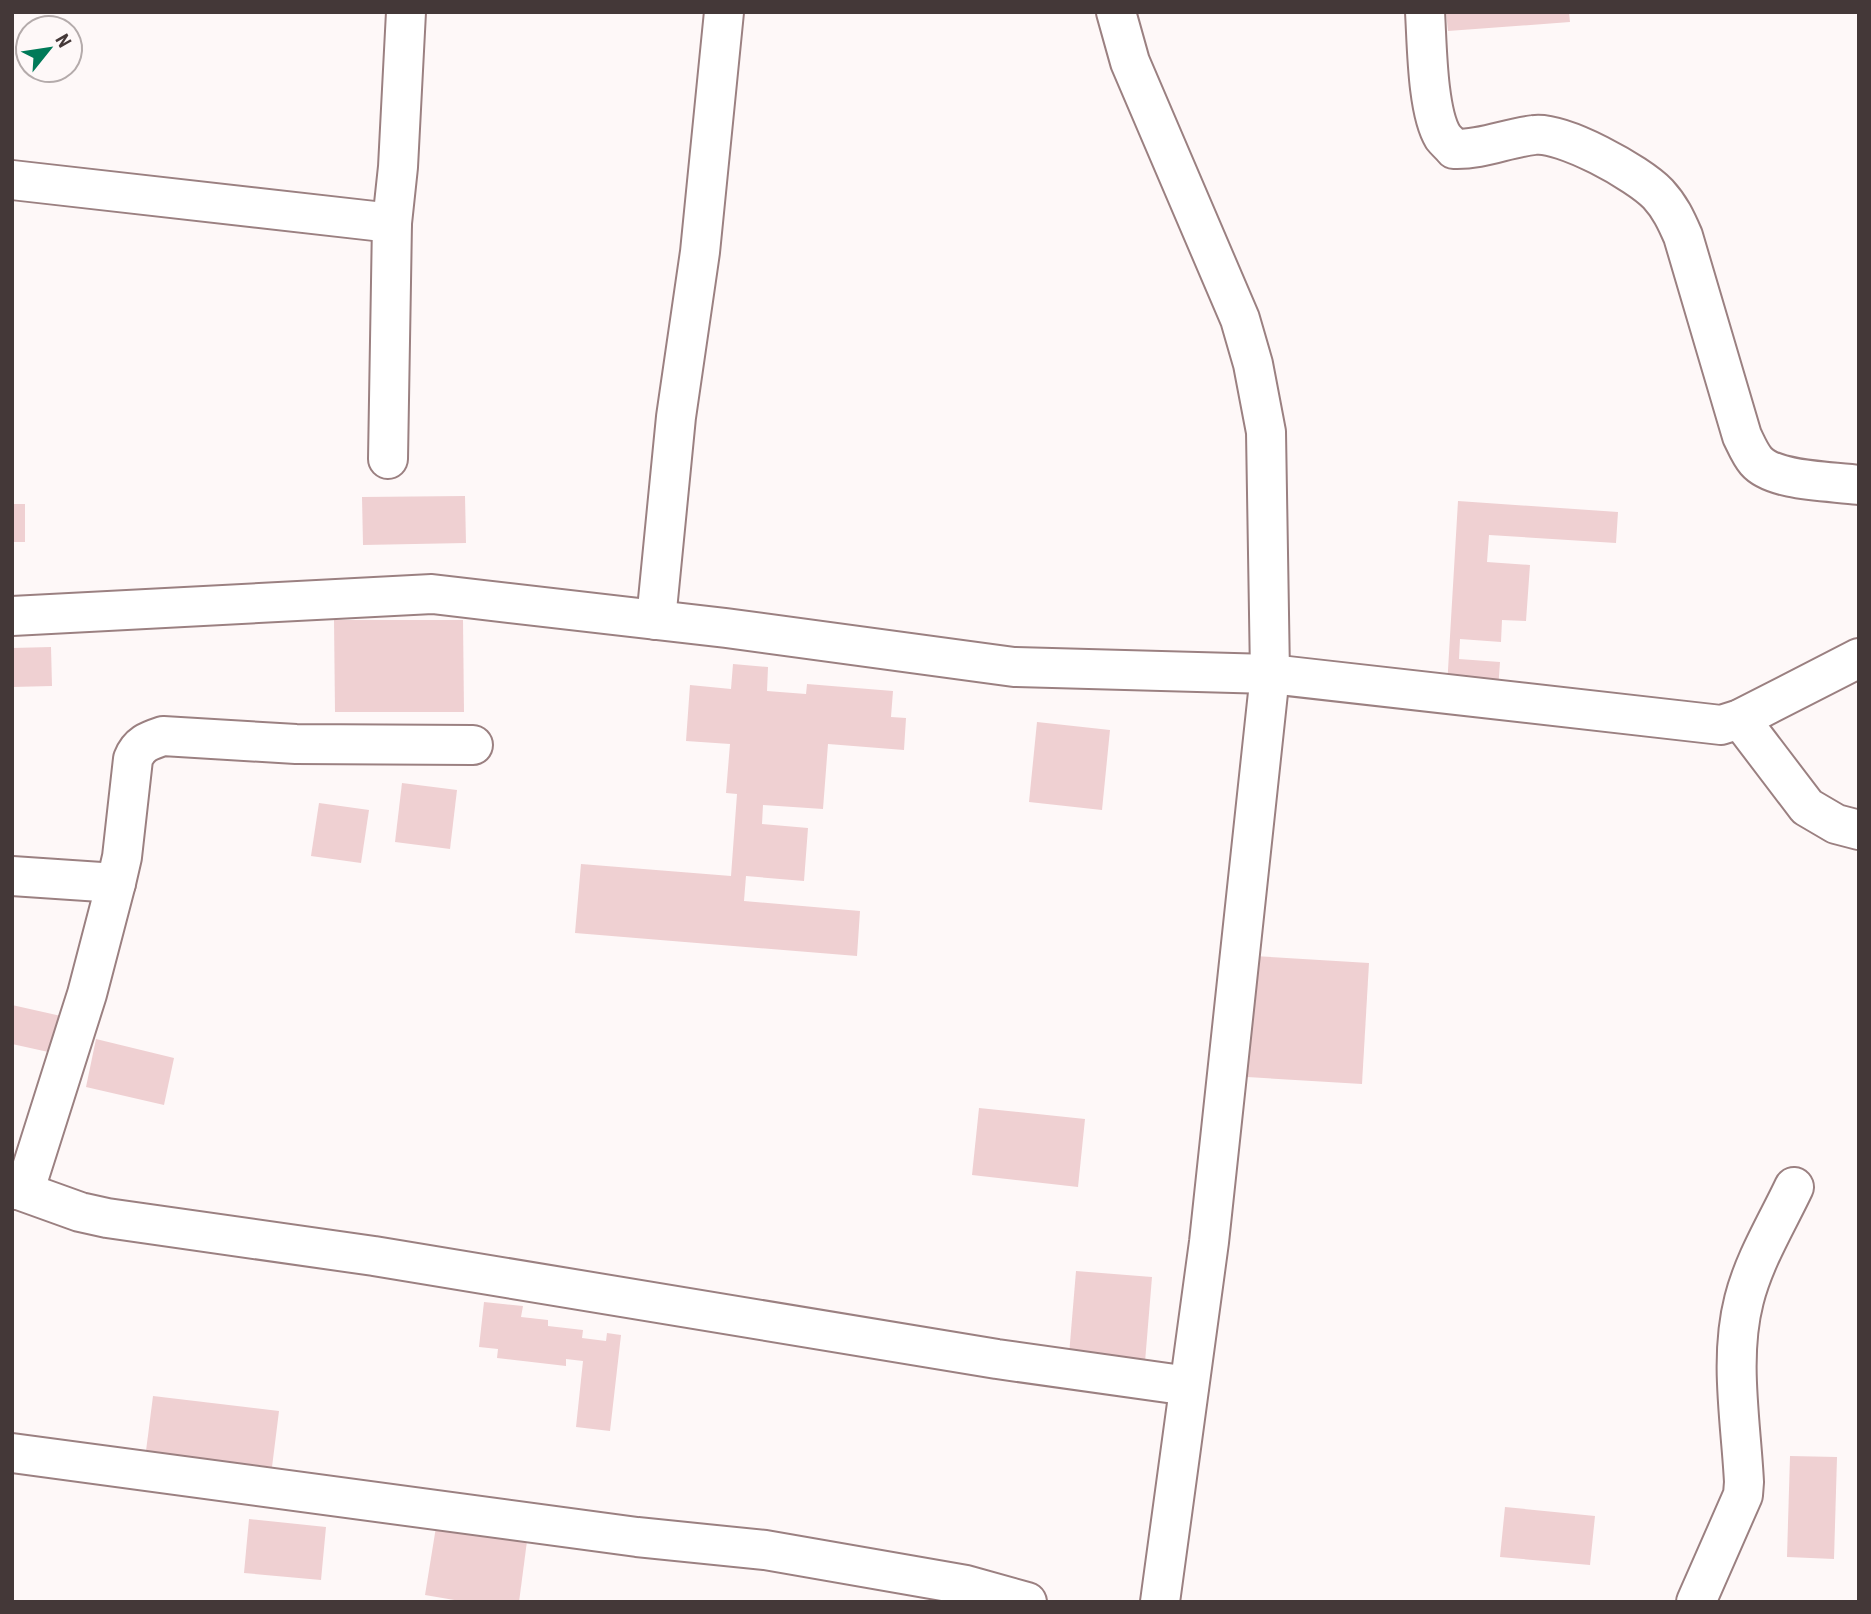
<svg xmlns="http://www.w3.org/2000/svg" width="1871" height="1614" font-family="'Roboto Condensed',sans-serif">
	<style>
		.building { fill: #efd0d2 }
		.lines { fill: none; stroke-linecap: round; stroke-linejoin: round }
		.minor-casing { stroke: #9b8081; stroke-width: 42 }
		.minor { stroke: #fff; stroke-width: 38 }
	</style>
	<rect width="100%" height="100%" fill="#fef8f8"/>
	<g class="building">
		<path d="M 1446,12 L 1569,12 L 1570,22 L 1448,31 Z"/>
		<path d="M 465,496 L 466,543 L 363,545 L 362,497 Z"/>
		<path d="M 1458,501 L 1618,512 L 1616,543 L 1489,535 L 1487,562 L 1530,565 L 1526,621 L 1502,620 L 1501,642 L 1460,639 L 1459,659 L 1500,662 L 1498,690 L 1447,687 Z"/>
		<rect x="12" y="504" width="13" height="38"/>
		<path d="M 334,620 L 463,620 L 464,712 L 335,712 Z"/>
		<path d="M 51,647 L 52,686 L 12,687 L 12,648 Z"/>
		<path d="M 733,664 L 768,667 L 767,691 L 806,694 L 807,684 L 893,691 L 891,717 L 906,718 L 904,750 L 828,744 L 823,809 L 763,805 L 762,824 L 808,828 L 804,881 L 746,876 L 744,901 L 860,911 L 857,956 L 575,933 L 581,864 L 731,876 L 737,794 L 726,793 L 730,744 L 686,741 L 690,685 L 731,689 Z"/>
		<path d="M 1037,722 L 1110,730 L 1102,810 L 1029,802 Z"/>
		<path d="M 402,783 L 457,790 L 450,849 L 395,842 Z"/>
		<path d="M 319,803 L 369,810 L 361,863 L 311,856 Z"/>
		<path d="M 1254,956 L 1369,963 L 1362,1084 L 1247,1077 Z"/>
		<path d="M 12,1005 L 61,1016 L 53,1053 L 12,1044 Z"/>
		<path d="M 96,1039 L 174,1058 L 164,1105 L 86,1087 Z"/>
		<path d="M 979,1108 L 1085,1119 L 1078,1187 L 972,1175 Z"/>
		<path d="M 1076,1271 L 1152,1277 L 1145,1362 L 1069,1355 Z"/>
		<path d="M 484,1302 L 523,1306 L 521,1317 L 548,1320 L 548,1326 L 583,1330 L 582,1338 L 606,1341 L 607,1333 L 621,1335 L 610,1431 L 576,1427 L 583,1361 L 566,1359 L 566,1366 L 497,1358 L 498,1349 L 479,1347 Z"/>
		<path d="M 153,1396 L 279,1411 L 272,1467 L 146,1451 Z"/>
		<path d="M 1790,1456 L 1837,1457 L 1834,1559 L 1787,1557 Z"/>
		<path d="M 1505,1507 L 1595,1516 L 1590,1565 L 1500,1557 Z"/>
		<path d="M 249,1519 L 326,1527 L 321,1580 L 244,1573 Z"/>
		<path d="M 436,1527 L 527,1541 L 519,1602 L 466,1602 L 425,1595 Z"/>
	</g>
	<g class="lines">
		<g class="minor-casing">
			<g id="minor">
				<path d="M 1116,12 L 1130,62 L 1240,319 L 1253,364 L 1266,432 L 1270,674 L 1209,1242 L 1160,1602"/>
				<path d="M 1425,12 C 1427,43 1427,111 1443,137 C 1446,141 1451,145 1454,149 C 1482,150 1507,138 1534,135 C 1562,131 1638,173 1658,194 C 1670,207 1676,220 1683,236 L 1742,436 C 1746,444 1750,454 1756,461 C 1774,482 1832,481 1859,485"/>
				<path d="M 12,180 L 392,223"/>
				<path d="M 388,459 L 392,223 L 398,167 L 406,12"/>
				<path d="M 12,616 L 432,594 L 726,628 L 1014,667 L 1270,674 L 1721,725 L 1740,719 L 1859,658"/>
				<path d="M 656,620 L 676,417 L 700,252 L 724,12"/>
				<path d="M 1740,719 L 1807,807 L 1836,824 L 1859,830"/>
				<path d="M 12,876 L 116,883"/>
				<path d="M 16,1189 L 80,1212 L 107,1218 L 374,1256 L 997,1359 L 1189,1386"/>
				<path d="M 12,1190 L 16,1189 L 29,1177 L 87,994 L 116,883 L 122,857 L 133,759 C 139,744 148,741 163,736 L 296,744 L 473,745"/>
				<path d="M 12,1453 L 637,1537 L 765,1550 L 966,1585 L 1027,1602"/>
				<path d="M 1696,1602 L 1743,1495 L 1744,1482 C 1741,1423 1729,1358 1744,1300 C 1754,1260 1777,1223 1794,1187"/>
			</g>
		</g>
		<use href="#minor" class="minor"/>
	</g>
	<rect width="1871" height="1614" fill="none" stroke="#443838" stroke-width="28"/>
	<g transform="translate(49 49) rotate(60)"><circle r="33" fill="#fef8f8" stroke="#b4abab" stroke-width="2"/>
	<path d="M0-5L12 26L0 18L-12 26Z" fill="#007a58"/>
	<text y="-10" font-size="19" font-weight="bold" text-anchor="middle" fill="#443838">N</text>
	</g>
</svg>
